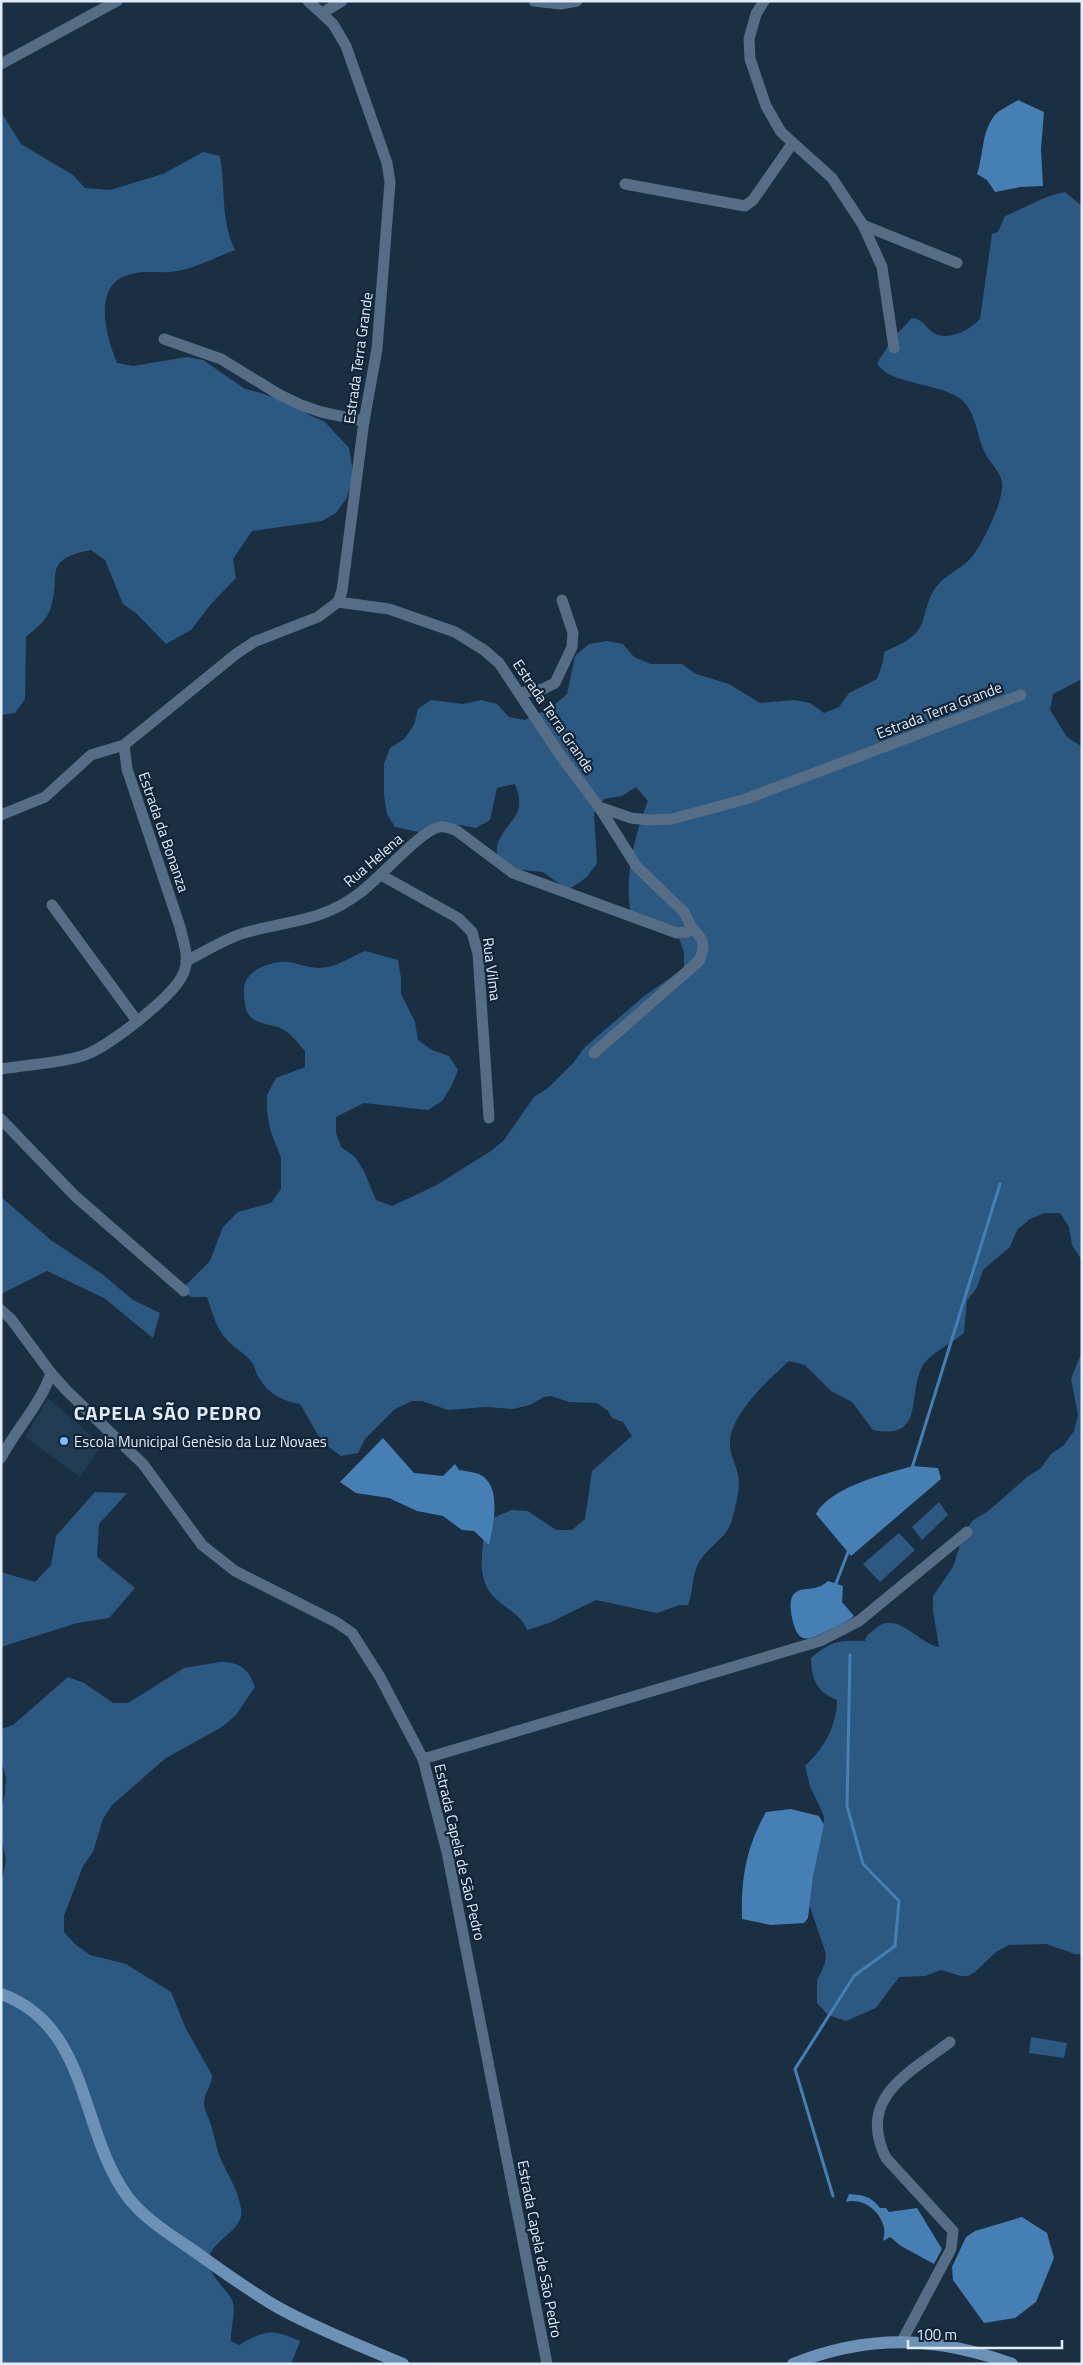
<svg xmlns="http://www.w3.org/2000/svg" width="1083" height="2365" font-family="'Titillium Web',sans-serif">
	<style>
		.built { fill: #213b52 }
		.green { fill: #2c5981 }
		.water { fill: #457fb4 }
		.lines { fill: none; stroke-linecap: round; stroke-linejoin: round }
		.stream { stroke: #457fb4; stroke-width: 3 }
		.street { stroke: #566e85; stroke-width: 11 }
		.secondary { stroke: #6c91b6; stroke-width: 12 }
		.poi-dot { fill: #7ebdf9; stroke: #122538; stroke-width: 2 }
		.labels { text-anchor: middle; dominant-baseline: central; stroke-width: 4.5; stroke-linejoin: round; paint-order: stroke }
		.street-label { font-size: 15px; fill: #e0edf9; stroke: #122538 }
		.poi-label { font-size: 15px; fill: #e0edf9; stroke: #122538; text-anchor: start }
		.district-label { font-size: 20px; font-weight: bold; letter-spacing: 1px; fill: #e0edf9; stroke: #122538 }
	</style>
	<rect width="100%" height="100%" fill="#1b2f42"/>
	<path class="built" d="M 48,1398 L 102,1445 L 80,1477 L 25,1437 Z"/>
	<g class="green">
		<path d="M 1,112 L 21,144 L 73,175 L 85,188 L 110,190 L 163,174 L 203,152 L 220,156 C 226,190 220,218 235,250 C 218,256 194,269 177,271 C 162,274 147,270 131,274 C 91,283 106,336 117,363 L 133,366 L 187,357 L 203,360 L 245,389 L 261,393 L 295,405 L 309,415 L 325,422 L 349,448 L 352,466 L 352,482 L 346,499 L 336,513 L 322,521 L 252,531 L 233,559 L 236,578 L 211,604 L 191,630 L 166,644 L 137,614 L 123,604 L 105,560 L 91,550 C 39,560 63,576 50,610 C 46,621 35,629 26,637 L 25,699 L 15,713 L 1,715 Z"/>
		<path d="M 1065,192 L 1082,206 L 1082,679 L 1053,694 L 1050,710 L 1067,737 L 1082,747 L 1082,1265 L 1081,1259 L 1072,1245 L 1069,1227 L 1060,1213 L 1045,1213 L 1030,1219 L 1017,1230 L 1010,1247 L 983,1270 L 977,1287 L 967,1301 L 964,1333 C 953,1342 928,1355 922,1367 C 907,1398 925,1440 873,1430 L 852,1402 L 831,1391 L 805,1365 L 789,1361 C 769,1379 731,1414 730,1442 C 729,1454 736,1464 738,1475 C 741,1489 735,1507 732,1520 C 728,1537 708,1547 699,1562 C 691,1576 694,1591 688,1605 L 680,1605 L 657,1613 L 596,1600 L 549,1623 L 527,1630 C 521,1613 499,1606 489,1591 C 475,1568 486,1546 483,1522 L 512,1510 L 528,1511 L 556,1530 L 572,1530 L 585,1519 L 592,1471 L 632,1436 L 623,1422 L 612,1418 L 607,1410 L 597,1403 L 569,1402 L 551,1396 L 544,1397 L 530,1405 L 513,1409 L 486,1407 L 448,1410 L 422,1401 L 412,1401 L 395,1409 L 365,1439 L 358,1453 L 341,1456 C 315,1438 316,1429 300,1404 C 283,1401 268,1394 259,1378 C 256,1374 255,1368 253,1364 C 246,1353 235,1349 227,1340 C 216,1329 212,1311 207,1297 L 191,1297 L 181,1290 L 210,1261 L 223,1227 L 238,1212 L 271,1203 L 281,1189 L 281,1158 L 270,1129 L 267,1111 L 267,1095 L 276,1078 L 305,1067 L 305,1051 C 298,1043 291,1033 280,1028 C 270,1024 257,1025 249,1015 C 244,1008 244,997 244,989 C 244,970 273,960 289,962 C 299,964 309,968 319,968 C 336,968 350,957 365,951 L 398,960 L 401,978 L 401,994 L 415,1022 L 418,1040 L 432,1050 L 449,1056 L 458,1070 L 451,1087 L 442,1101 L 428,1110 L 364,1103 L 336,1117 L 336,1133 L 341,1147 L 355,1157 L 364,1171 L 376,1200 L 392,1206 L 435,1186 L 491,1151 L 504,1140 L 534,1097 L 548,1088 L 574,1062 L 584,1048 L 643,997 L 684,968 L 684,952 L 679,938 L 631,915 C 624,876 634,837 648,801 L 636,787 L 622,796 L 604,799 L 594,813 L 597,863 L 587,877 L 568,890 L 543,872 L 511,869 L 497,859 C 497,854 496,847 498,843 C 508,817 528,818 515,784 L 497,788 L 490,820 L 476,828 L 460,825 L 428,834 L 395,827 L 387,814 L 384,795 L 384,764 L 390,748 L 404,739 L 414,725 L 418,709 L 431,700 L 463,704 L 481,700 L 497,704 L 509,717 L 525,720 L 553,706 L 567,694 L 575,656 L 589,644 L 607,641 L 623,644 L 634,657 L 651,664 L 682,664 L 696,674 L 729,684 L 760,703 L 794,700 L 810,703 L 824,713 L 839,707 L 849,693 L 877,679 L 883,662 L 884,652 C 898,645 916,639 922,623 C 926,611 928,598 936,587 C 943,577 958,570 968,561 C 981,549 1005,499 1002,482 C 1000,471 990,463 985,453 C 977,437 976,413 963,401 C 943,382 889,386 877,363 L 894,337 L 912,318 C 922,319 923,324 931,331 C 945,343 969,331 980,319 L 992,234 L 998,232 L 1005,216 C 1025,208 1044,196 1065,192 Z"/>
		<path d="M 1,1197 L 52,1241 L 102,1274 L 133,1300 L 160,1313 L 153,1338 L 104,1298 L 47,1271 L 1,1294 Z"/>
		<path d="M 1082,1351 L 1082,1954 L 1075,1954 L 1046,1944 L 1009,1945 L 996,1952 L 975,1972 L 968,1976 L 961,1976 L 941,1970 L 925,1976 L 899,1977 L 876,2008 L 846,2021 L 828,2015 L 817,2003 L 817,1981 L 825,1963 L 826,1954 L 805,1892 L 823,1831 L 824,1816 L 810,1786 L 805,1766 C 824,1749 837,1725 837,1700 C 817,1692 811,1679 811,1658 C 831,1641 839,1640 865,1641 C 866,1635 870,1633 875,1629 C 897,1609 918,1644 939,1647 L 933,1611 L 933,1596 L 953,1567 L 963,1535 L 973,1520 L 987,1512 L 1027,1477 L 1041,1468 L 1051,1454 L 1064,1445 L 1074,1431 L 1078,1415 L 1071,1379 Z"/>
		<path d="M 95,1492 L 127,1493 L 99,1524 L 97,1557 L 135,1588 L 109,1618 L 77,1623 L 1,1647 L 1,1572 L 35,1582 L 51,1565 L 56,1536 Z"/>
		<path d="M 939,1502 L 948,1515 L 922,1540 L 912,1527 Z"/>
		<path d="M 899,1533 L 915,1550 L 880,1582 L 863,1564 Z"/>
		<path d="M 220,1662 C 240,1662 248,1668 255,1687 L 236,1715 L 222,1727 L 166,1758 L 112,1805 L 103,1819 L 93,1852 L 83,1866 L 64,1916 L 64,1932 L 76,1945 L 90,1955 L 126,1964 L 171,1992 L 186,2029 L 212,2075 C 212,2086 204,2093 204,2103 C 204,2111 209,2118 211,2125 C 214,2135 216,2145 219,2155 C 226,2172 238,2189 241,2208 C 245,2231 215,2237 209,2257 C 205,2272 226,2288 232,2300 C 237,2311 230,2329 231,2341 L 239,2345 C 265,2330 272,2328 300,2341 L 291,2364 L 1,2364 L 1,1883 L 6,1861 L 1,1834 L 1,1811 L 5,1794 L 6,1777 L 1,1761 L 1,1729 L 13,1725 L 68,1677 L 84,1683 L 113,1703 L 128,1703 L 184,1668 Z"/>
		<path d="M 1031,2037 L 1067,2043 L 1064,2058 L 1029,2053 Z"/>
	</g>
	<g class="water">
		<path d="M 1018,100 L 1044,112 L 1041,149 L 1043,186 L 1020,187 L 995,192 L 987,180 L 977,174 C 984,154 981,132 995,115 C 1000,109 1011,105 1018,100 Z"/>
		<path d="M 383,1438 L 414,1473 L 443,1476 L 455,1464 L 459,1470 C 466,1471 473,1472 479,1474 C 503,1485 493,1525 489,1545 L 474,1531 L 462,1530 L 443,1516 L 417,1511 L 389,1498 L 356,1493 L 340,1482 Z"/>
		<path d="M 913,1466 L 938,1468 L 941,1479 L 851,1556 L 816,1514 C 830,1487 885,1474 913,1466 Z"/>
		<path d="M 828,1581 L 843,1586 L 842,1602 L 854,1616 C 845,1623 837,1626 827,1631 C 807,1641 798,1645 792,1618 C 791,1611 789,1601 793,1595 C 799,1587 810,1590 818,1587 C 822,1586 825,1583 828,1581 Z"/>
		<path d="M 791,1809 L 819,1816 L 824,1825 L 813,1876 L 808,1918 L 804,1923 L 771,1925 L 742,1919 C 741,1877 746,1848 766,1812 Z"/>
		<path d="M 849,2194 C 863,2195 871,2196 880,2208 L 886,2208 L 889,2212 L 917,2208 L 942,2249 L 934,2264 L 901,2246 L 890,2237 L 883,2241 C 884,2237 885,2232 884,2228 C 881,2211 862,2197 846,2202 Z"/>
		<path d="M 1022,2217 L 1047,2233 L 1054,2258 L 1036,2302 L 1015,2318 L 984,2323 L 953,2280 L 952,2267 L 966,2237 L 975,2231 Z"/>
	</g>
	<g class="lines">
		<g class="stream">
			<path d="M 912,1468 L 1000,1184"/>
			<path d="M 835,1586 L 850,1547"/>
			<path d="M 833,2196 L 795,2069 L 854,1976 L 895,1946 L 899,1901 L 863,1864 L 847,1806 L 850,1655"/>
		</g>
		<g class="street">
			<path d="M 534,1 L 561,4 L 577,1"/>
			<path d="M 764,1 L 756,14 L 749,39 L 750,59 L 766,106 L 781,132 L 832,178 L 863,225 L 882,267 L 894,348"/>
			<path d="M 322,13 L 342,1"/>
			<path d="M 1,64 L 117,1"/>
			<path d="M 625,184 L 745,206 L 753,200 L 792,144"/>
			<path d="M 863,225 L 957,263"/>
			<path d="M 164,339 L 221,359 L 280,395 L 301,405 L 321,412 L 364,421"/>
			<path d="M 338,602 L 389,609 L 455,632 L 484,650 L 499,663 L 560,755 L 599,807 L 631,818 L 649,820 L 672,819 L 746,799 L 1021,695"/>
			<path d="M 520,693 L 543,689 L 555,683 L 572,647 L 573,633 L 562,600"/>
			<path d="M 1,815 L 45,797 L 91,755 L 124,745"/>
			<path d="M 381,875 L 458,918 L 472,932 L 478,954 L 489,1118"/>
			<path d="M 52,905 L 137,1021"/>
			<path d="M 186,961 C 205,952 224,939 244,933 C 288,920 321,923 361,892 C 380,878 419,832 439,827 C 446,826 452,829 457,831 L 513,873 L 677,933 L 687,932 L 692,928 L 684,912 L 637,867 L 599,807"/>
			<path d="M 594,1053 L 699,961 C 706,946 704,939 692,928"/>
			<path d="M 1,1069 C 29,1064 58,1064 85,1055 C 109,1046 175,996 184,972 C 190,958 183,941 180,927 L 127,769 L 124,745 L 236,654 L 254,642 L 318,617 L 338,602 L 342,591 L 364,421 L 377,349 L 390,182 L 387,163 L 346,46 L 333,24 L 308,1"/>
			<path d="M 1,1119 L 75,1196 L 184,1291"/>
			<path d="M 1,1310 L 11,1319 L 51,1373 L 66,1390 L 143,1464 L 202,1545 L 235,1571 L 336,1622 L 352,1633 L 380,1677 L 423,1759 L 447,1852 L 547,2364"/>
			<path d="M 1,1458 C 16,1429 41,1404 51,1373"/>
			<path d="M 423,1759 L 820,1641 L 859,1621 L 967,1532"/>
			<path d="M 902,2341 L 951,2249 L 953,2231 L 886,2158 C 856,2098 909,2073 950,2042"/>
		</g>
		<g class="secondary">
			<path d="M 1,1994 C 90,2026 79,2130 127,2196 C 144,2219 171,2235 194,2251 C 221,2270 249,2291 279,2308 C 319,2330 361,2346 403,2364"/>
			<path d="M 793,2364 C 868,2334 936,2336 1012,2364"/>
		</g>
	</g>
	<circle class="poi-dot" cx="64" cy="1441" r="5"/>
	<g class="labels">
		<g class="street-label">
			<text transform="translate(358 358) rotate(-82)">Estrada Terra Grande</text>
			<text transform="translate(939 710) rotate(-21)">Estrada Terra Grande</text>
			<text transform="translate(554 716) rotate(56)">Estrada Terra Grande</text>
			<text transform="translate(164 832) rotate(71)">Estrada da Bonanza</text>
			<text transform="translate(373 860) rotate(-41)">Rua Helena</text>
			<text transform="translate(492 969) rotate(83)">Rua Vilma</text>
			<text transform="translate(460 1852) rotate(77)">Estrada Capela de São Pedro</text>
			<text transform="translate(540 2249) rotate(79)">Estrada Capela de São Pedro</text>
		</g>
		<g class="poi-label">
			<text x="74" y="1441">Escola Municipal Genèsio da Luz Novaes</text>
		</g>
		<g class="district-label">
			<text x="168" y="1412">CAPELA SÃO PEDRO</text>
		</g>
	</g>
	<rect width="1083" height="2365" fill="none" stroke="#e0edf9" stroke-width="5"/>
	<path d="M908 2340v8h154v-8" fill="none" stroke="#e0edf9" stroke-width="2.5"/>
	<text x="916" y="2340" font-size="15" fill="#e0edf9" stroke="#122538" stroke-width="4" paint-order="stroke">100 m</text>
</svg>
